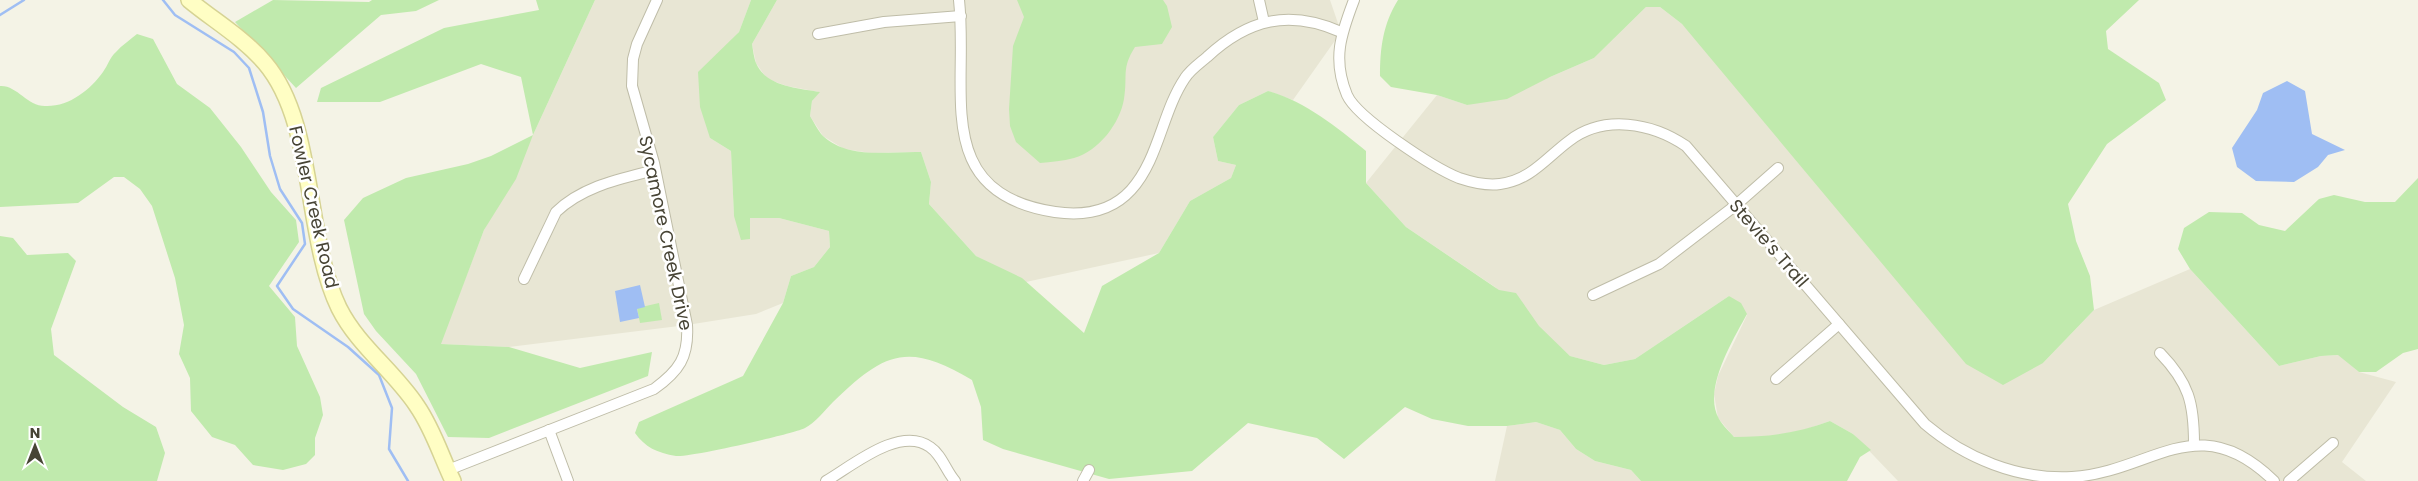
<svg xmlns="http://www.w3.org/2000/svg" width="2418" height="481" font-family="Poppins,sans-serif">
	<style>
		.residential { fill: #e8e6d4 }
		.green { fill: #c0eaad }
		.water { fill: #9fbef3 }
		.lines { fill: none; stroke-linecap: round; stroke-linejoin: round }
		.stream { stroke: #9fbef3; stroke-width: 2.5 }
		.street-casing { stroke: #bfbda8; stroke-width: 12 }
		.secondary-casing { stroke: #d6d394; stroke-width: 18 }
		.street { stroke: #fff; stroke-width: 10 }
		.secondary { stroke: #fffec4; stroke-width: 15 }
		.labels { text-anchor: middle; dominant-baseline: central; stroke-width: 5; stroke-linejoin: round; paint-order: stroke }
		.street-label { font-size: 18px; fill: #474435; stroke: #fff }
	</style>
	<rect width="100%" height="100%" fill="#f4f3e6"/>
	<g class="residential">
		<path d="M 595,0 L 751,0 L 739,32 L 721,51 L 710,138 L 731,151 L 734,216 L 779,218 L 829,231 L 830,247 L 814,267 L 791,276 L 783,303 L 756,314 L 687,325 L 509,347 L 440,344 L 484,230 L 533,135 Z"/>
		<path d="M 777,0 L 1330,0 L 1341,32 L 1293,100 L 1268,91 L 1239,105 L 1213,137 L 1218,161 L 1236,165 L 1231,178 L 1190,201 L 1159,253 L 1026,282 L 976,256 L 929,204 L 931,182 L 921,152 L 871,153 L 844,149 L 823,136 L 810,116 L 812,101 L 819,92 L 787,86 L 767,79 L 756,63 L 752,44 Z"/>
		<path d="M 1646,7 L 1660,7 L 1682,24 L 2043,363 L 2094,310 L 2190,269 L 2279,366 L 2321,356 L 2339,355 L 2359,372 L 2396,382 L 2342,462 L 2366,481 L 1898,481 L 1853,434 L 1830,421 L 1804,430 L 1768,437 L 1734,437 L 1718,418 L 1714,394 L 1718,376 L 1747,315 L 1729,296 L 1635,359 L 1604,365 L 1570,356 L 1495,287 L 1406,227 L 1366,183 L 1437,95 L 1467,105 L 1550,77 L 1594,58 Z"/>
		<path d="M 1536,422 L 1560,430 L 1576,449 L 1595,461 L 1631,470 L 1641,481 L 1495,481 L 1507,426 Z"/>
	</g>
	<g class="green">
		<path d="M 273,0 L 369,2 L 372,0 L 439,0 L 416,11 L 381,15 L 296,88 L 235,22 Z"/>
		<path d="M 536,0 L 595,0 L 533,135 L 516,179 L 484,230 L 441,344 L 509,347 L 580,368 L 652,352 L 648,376 L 489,438 L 448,437 L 416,374 L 376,331 L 364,314 L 344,220 L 363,198 L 406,178 L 468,164 L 491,156 L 533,135 L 521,77 L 481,64 L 380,102 L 317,102 L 321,88 L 444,28 L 539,10 Z"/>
		<path d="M 751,0 L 777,0 L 752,44 C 753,50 754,58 756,63 C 766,87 798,88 820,92 L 812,101 L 810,116 C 814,122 818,131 823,136 C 849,160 889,151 921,152 L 931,182 L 929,204 L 976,256 L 1022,278 L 1084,333 L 1102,286 L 1159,253 L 1190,201 L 1231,178 L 1236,165 L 1218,161 L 1213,137 L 1239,105 L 1268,91 C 1306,102 1335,126 1366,151 L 1366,183 L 1406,227 L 1499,290 L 1516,293 L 1539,326 L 1570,356 L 1604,365 L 1635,359 L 1729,296 L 1741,303 L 1747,314 C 1733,340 1702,390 1719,419 C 1723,426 1730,432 1734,437 C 1769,437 1798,433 1830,421 L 1853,434 L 1871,450 L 1860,457 L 1847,481 L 1641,481 L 1631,470 L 1595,461 L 1576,449 L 1560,430 L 1536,422 L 1507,426 L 1468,426 L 1432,419 L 1405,407 L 1344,459 L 1317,438 L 1248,423 L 1192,471 L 1109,479 L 1003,449 L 983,440 L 981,407 L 972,380 C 907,341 884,353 833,402 C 825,410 815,423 805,428 C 793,434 688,458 676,456 C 657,453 645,447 635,433 L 639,422 L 743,376 L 783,303 L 791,276 L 814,267 L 830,247 L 829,231 L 779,218 L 750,218 L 750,239 L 741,240 L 734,216 L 731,151 L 710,138 L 700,107 L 698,72 L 739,32 Z"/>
		<path d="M 1017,0 L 1163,0 L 1167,6 L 1172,27 L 1162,44 L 1135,47 C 1121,69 1128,75 1124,99 C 1120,123 1099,151 1074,158 C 1063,161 1051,162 1040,163 L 1016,142 L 1010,126 L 1009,109 L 1013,46 L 1024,17 Z"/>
		<path d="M 1398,0 L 2139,0 L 2106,31 L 2108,49 L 2159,83 L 2166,100 L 2107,144 L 2068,204 L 2076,241 L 2090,276 L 2094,310 L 2043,363 L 2003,385 L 1966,364 L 1682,24 L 1660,7 L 1646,7 L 1594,58 L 1550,77 L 1507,99 L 1467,105 L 1437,95 L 1391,87 L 1380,76 C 1380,48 1383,24 1398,0 Z"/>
		<path d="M 137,34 L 153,39 L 177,84 L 210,108 L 241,147 L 271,192 L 296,220 L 299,242 L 269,286 L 295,317 L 297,346 L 320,397 L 323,415 L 315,438 L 315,455 L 306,464 L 283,470 L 253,465 L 235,445 L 212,437 L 191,411 L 190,378 L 179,354 L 184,325 L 175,278 L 152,206 L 140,189 L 124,177 L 114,177 L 78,203 L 0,207 L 0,86 C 17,85 27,106 45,106 C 69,107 90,90 103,72 C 108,65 110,57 116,52 C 122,45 130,40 137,34 Z"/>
		<path d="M 2418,178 L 2418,349 L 2403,353 L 2376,372 L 2359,372 L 2338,355 L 2321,356 L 2279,366 L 2190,269 L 2178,249 L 2184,228 L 2209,212 L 2242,213 L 2259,225 L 2285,231 L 2319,199 L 2334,195 L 2365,202 L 2395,202 Z"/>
		<path d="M 0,236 L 13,238 L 27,255 L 68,253 L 76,261 L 51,329 L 54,355 L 123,407 L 156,427 L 165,453 L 157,481 L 0,481 Z"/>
		<path d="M 659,303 L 662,320 L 640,323 L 637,308 Z"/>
	</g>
	<g class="water">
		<path d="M 2287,81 L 2305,91 L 2312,134 L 2345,150 L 2328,155 L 2318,167 L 2294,182 L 2256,181 L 2237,167 L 2232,148 L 2257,110 L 2263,93 Z"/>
		<path d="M 640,285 L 645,307 L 637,309 L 639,318 L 620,322 L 615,291 Z"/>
	</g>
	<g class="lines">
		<g class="stream">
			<path d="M 163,0 L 175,15 L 234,52 L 249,68 L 263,112 L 270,156 L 280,189 L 302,223 L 305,244 L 277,286 L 293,309 L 348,347 L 379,375 L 392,408 L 389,449 L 408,481"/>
			<path d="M 0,15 L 24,0"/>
		</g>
		<g class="street-casing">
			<g id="street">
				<path d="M 959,0 C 969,91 930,193 1055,212 C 1083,216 1111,212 1131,190 C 1159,159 1162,112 1185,78 C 1190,70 1200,63 1207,57 C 1248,19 1289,9 1341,32"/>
				<path d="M 1259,0 L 1264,22"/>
				<path d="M 1354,0 C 1341,34 1332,59 1347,95 C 1357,118 1434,168 1459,178 C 1471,182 1486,186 1500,184 C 1531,180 1546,158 1569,141 C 1604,114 1652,123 1686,146 L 1925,424 C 1965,458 2018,480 2072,477 C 2153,472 2197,406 2274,481"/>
				<path d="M 818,34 L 884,22 L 961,16"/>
				<path d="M 524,279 L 556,212 C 583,186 620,179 655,170"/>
				<path d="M 1593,295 L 1659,264 L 1736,205 L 1778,168"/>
				<path d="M 2160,353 C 2189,383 2194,403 2194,444"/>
				<path d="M 1776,379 L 1839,324"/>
				<path d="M 549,430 L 568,481"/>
				<path d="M 448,470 L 654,389 C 679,371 689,357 687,325 L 654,163 L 632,86 L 633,59 L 637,44 L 657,0"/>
				<path d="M 826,481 C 852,466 900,425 930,447 C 942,455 946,471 955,481"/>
				<path d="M 1083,481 L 1089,470"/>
				<path d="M 2289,481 L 2333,443"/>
			</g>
		</g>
		<g class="secondary-casing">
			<path id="secondary" d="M 189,0 C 213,20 244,38 265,63 C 316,123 304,236 339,308 C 358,346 394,371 417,406 C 433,429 441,456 453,481"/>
		</g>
		<use href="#street" class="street"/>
		<use href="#secondary" class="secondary"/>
	</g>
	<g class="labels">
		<g class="street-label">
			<text transform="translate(314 207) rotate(77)">Fowler Creek Road</text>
			<text transform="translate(666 233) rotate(78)">Sycamore Creek Drive</text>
			<text transform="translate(1769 243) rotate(49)">Stevie’s Trail</text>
		</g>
	</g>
	<g transform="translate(35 446)" stroke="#ffffff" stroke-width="4" paint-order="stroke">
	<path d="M0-4L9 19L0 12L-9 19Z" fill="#474435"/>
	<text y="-8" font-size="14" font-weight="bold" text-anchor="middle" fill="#474435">N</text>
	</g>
</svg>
